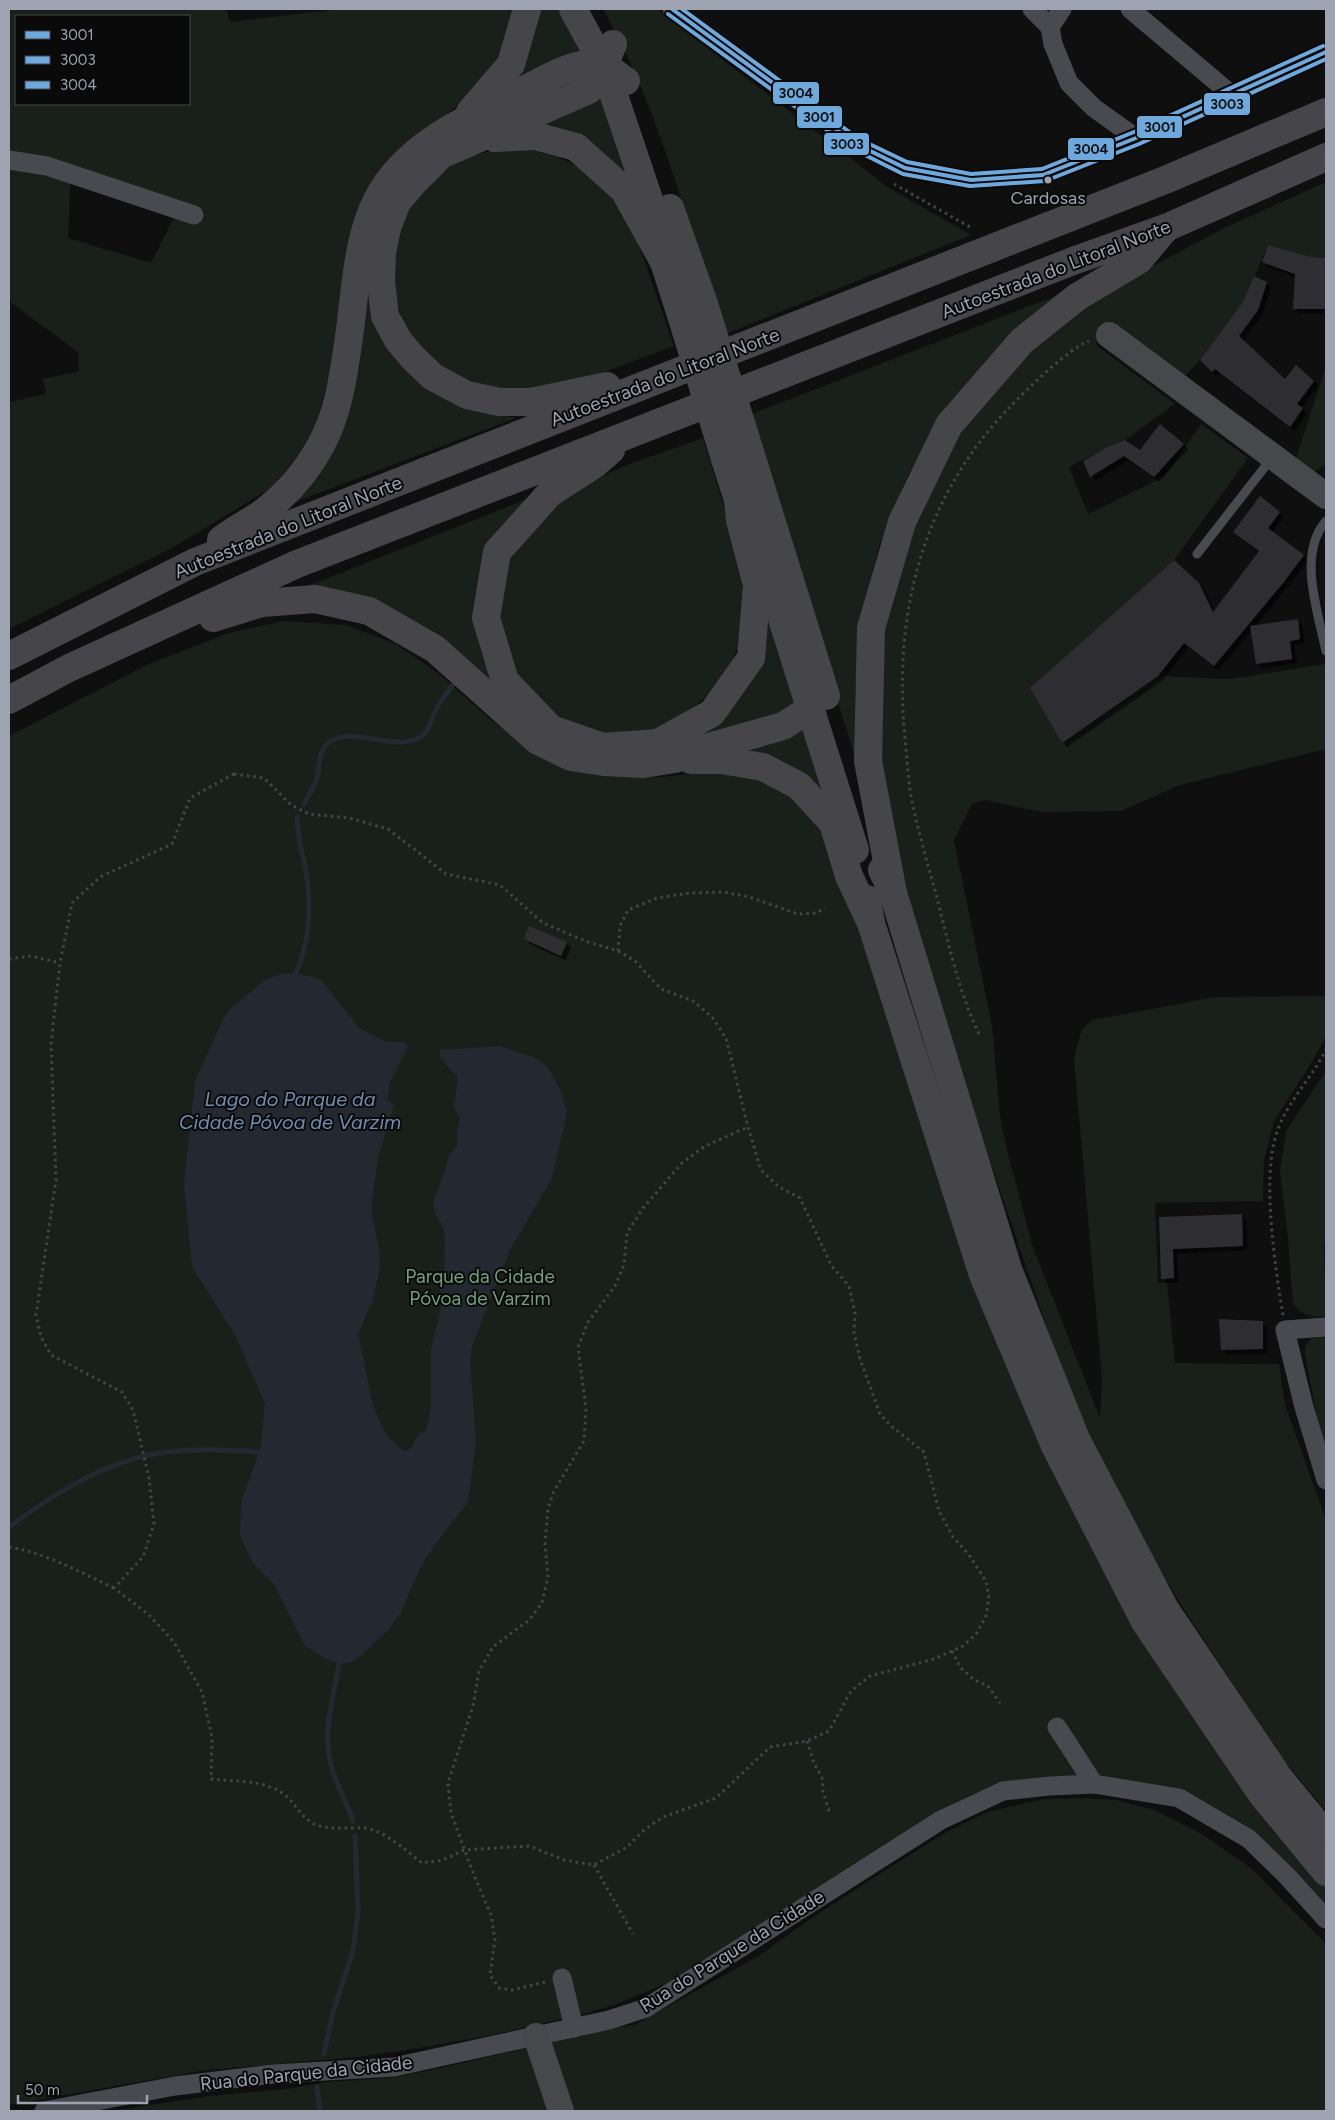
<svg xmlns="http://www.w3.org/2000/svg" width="1335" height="2120" font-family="Figtree,sans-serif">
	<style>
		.green { fill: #19201a; fill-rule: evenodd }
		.water { fill: #232931 }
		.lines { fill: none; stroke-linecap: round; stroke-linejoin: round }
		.stream { stroke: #232931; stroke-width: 5 }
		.building { fill: #2e2e30; filter: url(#shadow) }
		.path { stroke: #44454a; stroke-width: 3; stroke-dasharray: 2.5 4; stroke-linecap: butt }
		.lane { stroke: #484a4f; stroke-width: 9 }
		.street { stroke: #484a4f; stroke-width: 19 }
		.secondary { stroke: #47484c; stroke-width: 26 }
		.primary { stroke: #46464a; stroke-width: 28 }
		.highway { stroke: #46464a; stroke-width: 28 }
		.primary-bridge { stroke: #46464a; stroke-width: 28 }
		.bus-1-casing { stroke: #0a0a0b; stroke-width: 8 }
		.bus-2-casing { stroke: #0a0a0b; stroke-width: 8 }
		.bus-3-casing { stroke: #0a0a0b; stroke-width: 8 }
		.bus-1 { stroke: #6fa8dc; stroke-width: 4 }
		.bus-2 { stroke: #6fa8dc; stroke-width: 4 }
		.bus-3 { stroke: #6fa8dc; stroke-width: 4 }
		.bus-dot { fill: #9ea3b2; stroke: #0a0a0b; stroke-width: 2 }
		.labels { text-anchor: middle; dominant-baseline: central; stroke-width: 4; stroke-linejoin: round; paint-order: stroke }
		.bus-label { font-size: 18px; fill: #9ea3b2; stroke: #0a0a0b }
		.street-label { font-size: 19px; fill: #9ea3b2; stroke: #0a0a0b }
		.park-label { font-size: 19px; fill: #739f7a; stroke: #0a0a0b }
		.water-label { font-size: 20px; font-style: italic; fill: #718db1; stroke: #0a0a0b }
		.line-badge { stroke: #0a0a0b; stroke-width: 2 }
		.pale-badge-label { font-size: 14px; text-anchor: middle; font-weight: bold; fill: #111 }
	</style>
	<defs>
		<filter id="shadow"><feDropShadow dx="4.5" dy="4.5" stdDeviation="0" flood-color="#0009"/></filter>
	</defs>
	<rect width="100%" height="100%" fill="#0f0f10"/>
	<g class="green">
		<path d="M 9,9 L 226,9 L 230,22 L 340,9 L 513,9 L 500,55 L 461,102 L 427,132 L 336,351 L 311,442 L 271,488 L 172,548 L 9,629 L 9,402 L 46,394 L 43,379 L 79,371 L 78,352 L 9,301 ZM 16,16 L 189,16 L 189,104 L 16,104 ZM 71,166 L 205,212 L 198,223 L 174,217 L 151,263 L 68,238 Z"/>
		<path d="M 534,9 L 558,9 L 582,53 L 511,86 Z"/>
		<path d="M 603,9 L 657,9 L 889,188 L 971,235 L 723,335 C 688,225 660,110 603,9 Z"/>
		<path d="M 580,75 L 584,77 L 582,82 L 571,89 C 547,100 523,111 498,121 C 470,132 441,142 419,163 C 406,175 394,189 385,204 C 348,273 379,364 447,399 C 468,410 493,414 516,418 L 295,502 L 293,499 L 293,496 C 334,452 344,410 354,353 C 357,334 361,316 363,297 C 366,266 368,230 384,202 C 408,162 443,138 483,117 C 499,109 515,102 531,95 C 548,87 562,79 580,75 Z"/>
		<path d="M 601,91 L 630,180 C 606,147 569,138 532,125 Z"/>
		<path d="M 525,148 L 557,157 L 586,170 L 613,195 L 631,222 L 674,346 L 556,390 L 523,393 L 477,387 L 453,375 L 425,356 L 403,323 L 394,292 L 393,253 L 404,213 L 430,182 L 459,160 L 490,151 Z"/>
		<path d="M 1326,182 L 1326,258 L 1311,257 L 1268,245 L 1243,302 L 1200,360 L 1185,376 L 1110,323 L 1096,345 L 1175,404 L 1125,440 L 1107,447 L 1069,467 L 1088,514 L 1164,477 L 1201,424 L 1248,458 L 1174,560 L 1030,688 L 1062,743 L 1158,676 L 1230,679 L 1326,664 L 1326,749 L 1180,785 L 1121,811 L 1041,812 L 985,800 L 972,804 L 954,840 L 992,1026 L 1000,1116 L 1006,1146 L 1032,1245 L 1100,1418 L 1102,1378 L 1074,1058 L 1082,1029 L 1093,1020 L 1215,997 L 1326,996 L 1326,1036 L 1312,1062 L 1274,1121 L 1264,1160 L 1263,1201 L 1155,1203 L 1158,1283 L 1167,1283 L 1175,1363 L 1279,1364 L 1285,1405 L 1326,1520 L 1326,1811 L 1280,1755 L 1185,1611 L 1149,1552 L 1122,1498 L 1101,1460 L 1066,1383 L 963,1082 L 905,889 L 879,771 L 882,619 L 898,559 L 944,452 L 1009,366 L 1085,302 L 1224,228 Z"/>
		<path d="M 1071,290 L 947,411 L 908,475 L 879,546 L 864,605 L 855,692 L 859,770 L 749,415 Z"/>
		<path d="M 1326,366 L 1326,464 L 1316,471 L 1306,467 L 1296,458 Z"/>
		<path d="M 703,438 L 732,534 L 741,572 L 744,606 L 739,643 L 728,673 L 709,694 L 686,714 L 653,731 L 615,735 L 588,732 L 563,722 L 513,672 L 498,624 L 506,567 L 521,537 L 540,513 L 586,483 L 630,464 Z"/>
		<path d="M 525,500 C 492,534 473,575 476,622 C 484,728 602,786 694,739 C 725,723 754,680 761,646 C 763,638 763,629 764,620 L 767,618 L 770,618 L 796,704 C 777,730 742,732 712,740 C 627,762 571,773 503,703 C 479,678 455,649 425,632 C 401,618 377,604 349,598 C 336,595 317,596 305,590 L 305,587 Z"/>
		<path d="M 284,621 L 346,625 L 396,644 L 439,674 L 491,720 L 551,760 L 606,775 L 661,777 L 711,772 L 750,775 L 794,797 L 825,827 L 983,1309 L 1233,1774 L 1266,1820 L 1326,1887 L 1326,1910 L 1182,1791 L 1143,1783 L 1106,1778 L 1049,1776 L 1011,1782 L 972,1794 L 899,1836 L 665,1984 L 619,2003 L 584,2014 L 492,2035 L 408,2050 L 358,2057 L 206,2070 L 9,2105 L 9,736 L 147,665 L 229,633 Z"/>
		<path d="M 803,726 L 824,795 L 737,749 Z"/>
		<path d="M 1326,1071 L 1326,1244 L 1324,1244 L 1326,1316 C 1312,1318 1303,1315 1293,1304 L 1288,1237 L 1280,1171 L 1286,1131 Z"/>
		<path d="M 1326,1337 L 1326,1451 L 1320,1433 L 1305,1355 L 1305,1346 L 1312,1338 Z"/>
		<path d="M 1084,1798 L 1115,1800 L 1154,1810 L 1202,1834 L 1252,1869 L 1326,1944 L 1326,2111 L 569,2111 L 546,2044 L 593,2030 L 635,2025 L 757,1957 L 812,1918 L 892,1866 L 945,1833 L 987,1812 L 1044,1799 Z"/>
		<path d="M 532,2047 L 554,2111 L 112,2111 L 209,2096 L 286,2089 L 327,2082 L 389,2078 L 437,2069 Z"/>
	</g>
	<path class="water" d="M 296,973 L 315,978 L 323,982 L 359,1028 L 386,1042 L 405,1042 L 408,1047 L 390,1082 L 387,1100 L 394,1105 L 378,1158 L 372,1201 L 372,1215 L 380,1255 L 379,1273 L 372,1302 L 358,1334 L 373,1406 L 387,1436 L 403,1451 C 415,1450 412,1441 419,1434 C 421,1433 424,1432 426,1430 L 431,1408 L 431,1349 L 441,1308 L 440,1289 L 444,1270 L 445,1241 L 444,1228 L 435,1213 L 433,1203 L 446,1167 L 448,1156 L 457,1146 L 457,1130 L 460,1118 L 454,1108 L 458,1078 L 440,1057 L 440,1050 L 500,1046 L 533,1057 L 544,1064 L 549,1070 L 560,1089 L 567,1112 L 552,1178 L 509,1252 L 472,1346 L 470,1361 L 476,1442 L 468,1502 L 433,1547 L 420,1568 L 401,1612 L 390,1628 L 362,1655 L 351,1662 L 339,1664 L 326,1659 L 305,1646 L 274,1584 L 253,1563 L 240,1536 L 241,1502 L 261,1447 L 265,1403 L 234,1333 L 192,1267 L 184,1184 L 195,1081 L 224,1018 L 231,1008 L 265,980 L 281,974 Z"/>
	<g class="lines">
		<g class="stream">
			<path d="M 304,804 C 307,797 312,791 315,784 C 321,772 316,754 327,744 C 351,721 404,759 426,732 C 431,726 432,715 437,708 C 441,700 447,693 452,686"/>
			<path d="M 296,973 C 309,944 311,910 307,878 C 306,867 302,855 300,844 C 298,835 298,826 297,817"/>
			<path d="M 9,1527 C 55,1493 109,1459 167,1452 C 197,1448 229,1450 259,1452"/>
			<path d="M 339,1664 C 334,1694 324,1726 329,1756 C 332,1779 346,1799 353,1821"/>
			<path d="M 324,2054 L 333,2012 L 353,1951 L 358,1911 L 355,1836"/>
			<path d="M 317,2087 L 320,2111"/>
		</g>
	</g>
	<g class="building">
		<path d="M 1268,245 L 1311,257 L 1326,258 L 1326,309 L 1293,309 L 1295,274 L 1262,262 Z"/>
		<path d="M 1254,276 L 1267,282 L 1258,310 L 1239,336 L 1285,379 L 1296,365 L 1314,381 L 1297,404 L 1303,408 L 1290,427 L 1215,369 L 1212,372 L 1200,360 L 1243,302 Z"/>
		<path d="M 1160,424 L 1184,444 L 1154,477 L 1124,456 L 1090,477 L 1083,461 L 1107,447 L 1125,440 L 1140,450 Z"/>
		<path d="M 1260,496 L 1280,512 L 1268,528 L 1304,555 L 1283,583 L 1214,666 L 1184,643 L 1158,676 L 1062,743 L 1030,688 L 1174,560 L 1199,583 L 1213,612 L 1259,551 L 1233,532 Z"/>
		<path d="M 1298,619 L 1300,639 L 1290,641 L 1292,659 L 1256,664 L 1250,626 Z"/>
		<path d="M 529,926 L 567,942 L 561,956 L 524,939 Z"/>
		<path d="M 1242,1214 L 1243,1246 L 1173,1249 L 1174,1278 L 1161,1279 L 1159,1217 Z"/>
		<path d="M 1219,1319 L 1263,1321 L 1263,1349 L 1221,1350 Z"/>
	</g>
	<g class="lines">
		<g class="path">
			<path d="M 894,184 L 970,227"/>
			<path d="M 234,774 L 264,778 L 291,805 L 309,814 L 349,818 L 388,829 L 446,874 L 500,885 L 543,923 L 588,942 L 618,951 L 635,961 L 661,989 L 693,1001 L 712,1017 L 726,1038 L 748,1127 L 761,1170 L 779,1187 L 800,1198 L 831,1265 L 849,1286 L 855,1313 L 854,1332 L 860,1359 L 880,1414 L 891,1426 L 924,1452 L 939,1511 L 953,1537 L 969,1555 L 986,1581 L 989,1598 L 986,1616 L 976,1634 L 963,1646 L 934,1659 L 870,1676 L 851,1691 L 829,1731 L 807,1741 L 770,1747 L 716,1798 L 663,1817 L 644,1830 L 627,1847 L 594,1865 L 564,1860 L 529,1846 L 464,1850 L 443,1860 L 422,1863 C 405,1850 386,1831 364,1828 C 348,1827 330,1831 314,1824 C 301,1817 296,1804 285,1795 C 264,1779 236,1782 211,1779 L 212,1737 L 202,1692 L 174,1642 L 148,1614 L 114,1588 L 143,1557 L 154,1524 L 149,1478 L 133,1410 L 122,1392 L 51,1355 L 41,1337 L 36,1315 L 56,1180 L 51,1044 L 60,963 L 72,903 L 100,877 L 172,844 L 190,798 Z"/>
			<path d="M 618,951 L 620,926 L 628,910 L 657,898 L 689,893 L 724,892 L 749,897 L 798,914 L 816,913 L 825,908"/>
			<path d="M 9,959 L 31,956 L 60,963"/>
			<path d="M 979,1034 C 958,990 948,941 936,894 C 927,862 918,830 911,797 C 908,778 907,758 905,739 C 893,615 921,499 1009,408 C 1024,392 1070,347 1089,341"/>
			<path d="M 1283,1315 C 1275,1267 1262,1179 1276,1135 C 1286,1102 1312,1079 1326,1049"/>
			<path d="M 9,1547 C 46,1553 80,1572 114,1588"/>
			<path d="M 952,1651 L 960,1667 L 974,1680 L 987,1685 L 1000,1703"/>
			<path d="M 807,1741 L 814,1763 L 822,1778 L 823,1792 L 829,1811"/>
			<path d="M 594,1865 L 633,1934"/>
			<path d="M 545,1982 L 513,1990 L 499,1988 L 490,1975 L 495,1940 L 491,1915 L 472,1870 L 451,1813 L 448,1783 L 473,1706 L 479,1671 L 493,1647 L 529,1620 L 542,1603 L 548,1577 L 545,1544 L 548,1508 L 554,1491 L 584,1441 L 586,1409 L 578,1347 L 588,1322 L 615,1286 L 624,1265 L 627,1233 L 643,1208 L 682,1163 L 705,1146 L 748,1127"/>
		</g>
		<g class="lane">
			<path d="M 1326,521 C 1297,554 1318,612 1326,651"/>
			<path d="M 1197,554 L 1271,459"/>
		</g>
		<g class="street">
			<path d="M 672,9 L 856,144 L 905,168 L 971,180 L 1043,175 L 1136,138 L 1326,52"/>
			<path d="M 1032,9 L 1050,27 L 1053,44 L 1069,83 L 1094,108 L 1136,138"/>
			<path d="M 1130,9 L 1232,95"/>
			<path d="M 1050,27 L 1062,9"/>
			<path d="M 9,160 L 47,166 L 194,215"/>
			<path d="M 1326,1327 L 1285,1330 L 1304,1407 L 1326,1480"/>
			<path d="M 1057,1727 L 1094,1784"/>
			<path d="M 562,1978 L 574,2028"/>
			<path d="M 44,2111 L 175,2086 L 274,2074 L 394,2067 L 609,2020 L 646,2008 L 941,1820 L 1003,1791 L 1049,1786 L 1094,1784 L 1179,1798 L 1249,1839 L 1286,1875 L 1326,1919"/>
		</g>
		<g class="secondary">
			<path d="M 1109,335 L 1326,496"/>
			<path d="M 536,2036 L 561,2111"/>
		</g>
		<g class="primary">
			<path d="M 573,9 L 604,66 L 663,241 L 664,262 L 681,315"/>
			<path d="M 670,208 L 704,304"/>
			<path d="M 750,452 L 826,696"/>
			<path d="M 725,459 L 738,500 L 749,514 L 855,850"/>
			<path d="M 882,870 L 893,893 L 1008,1269 L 1076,1439 L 1165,1609 L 1280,1779 L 1326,1835"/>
			<path d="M 867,899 L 871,923 L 983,1275 L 1055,1446 L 1145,1622 L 1261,1793 L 1326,1872"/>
		</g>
		<g class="highway">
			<path d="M 470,112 L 511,64 L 527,9"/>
			<path d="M 495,138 L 535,136 L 576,147 L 624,190 L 664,262"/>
			<path d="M 607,386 L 531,402 L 499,402 L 467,395 L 433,377 L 413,358 L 398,340 L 385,316 L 381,282 L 382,253 L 387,228 L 397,202 L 415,181 L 441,155 L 589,90 L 604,66 L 613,44"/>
			<path d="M 611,450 L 595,464 L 550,493 L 497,552 L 486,618 L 505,681 L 551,729 L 603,747 L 658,743 L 712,713 L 751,658 L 757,585 L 740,520 L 738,500"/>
			<path d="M 221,540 C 234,529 251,522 265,511 C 288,493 307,471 321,445 C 338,414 343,378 348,344 C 355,299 356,240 377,200 C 405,145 468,118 520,92 C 543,81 578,57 604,66 C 611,69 619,76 626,81"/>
			<path d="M 213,618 L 262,603 L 315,599 L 369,611 L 435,649 L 538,741 L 571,757 L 604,762 L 643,764 L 675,759 L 698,750 L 783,726 L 810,709 L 819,673"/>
			<path d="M 9,656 L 195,562 L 1165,180 L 1326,112"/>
			<path d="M 9,700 L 69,668 L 297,564 L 1073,261 L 1168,227 L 1326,157"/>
			<path d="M 691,760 L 722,760 L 763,767 L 799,786 L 833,823 L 849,876 L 871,923"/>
			<path d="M 893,893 L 868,761 L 871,628 L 902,522 L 949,425 L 1022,341 L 1077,297 L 1139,260 L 1166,228"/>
		</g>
		<g class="primary-bridge">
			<path d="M 704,304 L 750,452"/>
			<path d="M 681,315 L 725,459"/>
		</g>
		<g class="bus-1-casing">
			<path id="bus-1" d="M 672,9 L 856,144 L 905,168 L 971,180 L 1043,175 L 1136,138 L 1326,52"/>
		</g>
		<g class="bus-2-casing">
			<path id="bus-2" d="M 668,14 L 853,149 L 903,174 L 970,186 L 1045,181 L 1139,144 L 1326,59"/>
		</g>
		<g class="bus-3-casing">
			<path id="bus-3" d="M 682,9 L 859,139 L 907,162 L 971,174 L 1042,169 L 1134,132 L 1323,46"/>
		</g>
		<use href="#bus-1" class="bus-1"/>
		<use href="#bus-2" class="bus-2"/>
		<use href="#bus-3" class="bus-3"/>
	</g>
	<circle class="bus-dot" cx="1048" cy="180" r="4.5"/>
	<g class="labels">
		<g class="bus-label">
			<text x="1048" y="198">Cardosas</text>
		</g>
		<g class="street-label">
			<text transform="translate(1056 269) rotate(-21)">Autoestrada do Litoral Norte</text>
			<text transform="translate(665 377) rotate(-21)">Autoestrada do Litoral Norte</text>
			<text transform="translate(288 527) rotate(-22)">Autoestrada do Litoral Norte</text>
			<text transform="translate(732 1951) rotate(-32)">Rua do Parque da Cidade</text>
			<text transform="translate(306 2073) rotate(-6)">Rua do Parque da Cidade</text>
		</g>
		<g class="park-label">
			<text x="480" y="1276">Parque da Cidade<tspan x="480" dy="22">Póvoa de Varzim</tspan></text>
		</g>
		<g class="water-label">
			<text x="290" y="1099">Lago do Parque da<tspan x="290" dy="23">Cidade Póvoa de Varzim</tspan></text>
		</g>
	</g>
	<g class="line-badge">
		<rect x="772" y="81" width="48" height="24" rx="5" fill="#6fa8dc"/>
		<rect x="1203" y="92" width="48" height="24" rx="5" fill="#6fa8dc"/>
		<rect x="796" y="105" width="47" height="24" rx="5" fill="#6fa8dc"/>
		<rect x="1136" y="115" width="47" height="24" rx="5" fill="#6fa8dc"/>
		<rect x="823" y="132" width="47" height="24" rx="5" fill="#6fa8dc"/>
		<rect x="1067" y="137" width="48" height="24" rx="5" fill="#6fa8dc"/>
	</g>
	<g class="pale-badge-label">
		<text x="796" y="98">3004</text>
		<text x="1227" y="109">3003</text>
		<text x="819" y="122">3001</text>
		<text x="1160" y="132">3001</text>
		<text x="847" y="149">3003</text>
		<text x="1091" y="154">3004</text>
	</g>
	<rect width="1335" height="2120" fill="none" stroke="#9ea3b2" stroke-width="20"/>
	<rect x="15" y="15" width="175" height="90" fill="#0a0a0b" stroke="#45474e"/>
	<rect x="25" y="31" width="25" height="8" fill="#6fa8dc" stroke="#45474e"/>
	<text x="60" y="40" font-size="15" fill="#9ea3b2">3001</text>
	<rect x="25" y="56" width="25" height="8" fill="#6fa8dc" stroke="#45474e"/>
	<text x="60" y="65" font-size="15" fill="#9ea3b2">3003</text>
	<rect x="25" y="81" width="25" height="8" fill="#6fa8dc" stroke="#45474e"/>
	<text x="60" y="90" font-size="15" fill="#9ea3b2">3004</text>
	<path d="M18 2095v8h129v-8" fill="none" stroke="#9ea3b2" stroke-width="2.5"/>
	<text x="25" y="2095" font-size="15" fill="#9ea3b2" stroke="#0a0a0b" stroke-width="4" paint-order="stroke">50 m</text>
</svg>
